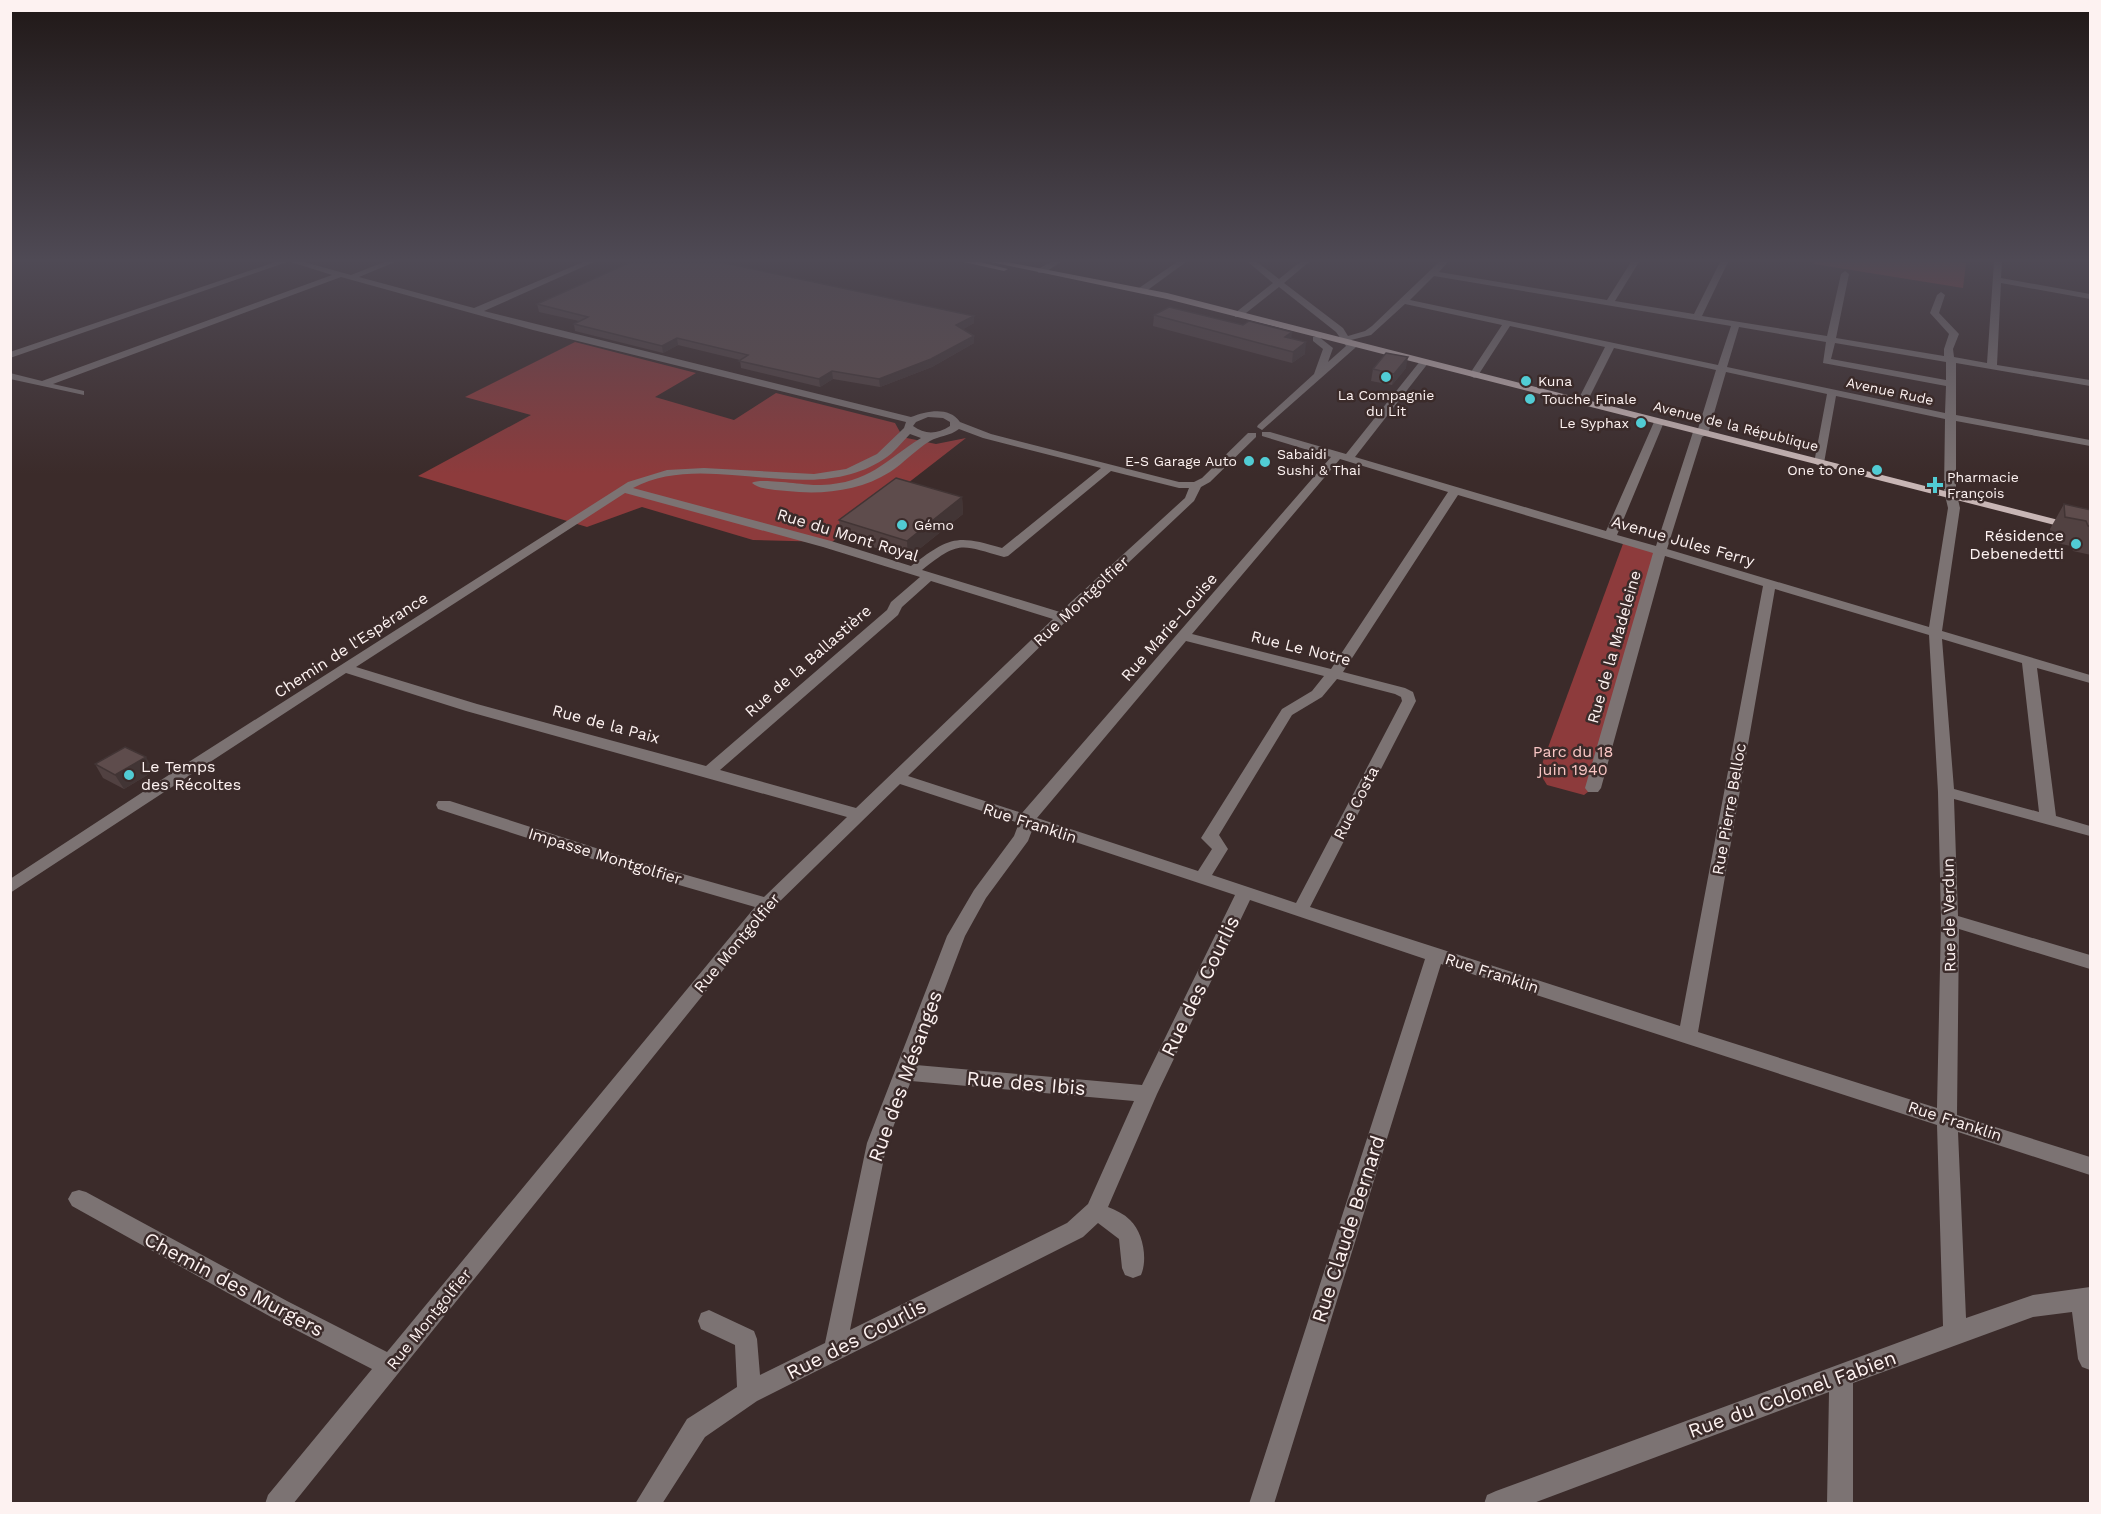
<svg xmlns="http://www.w3.org/2000/svg" width="2101" height="1514" font-family="'Work Sans',sans-serif">
	<style>
		.green { fill: #8d3b3c }
		.lines { fill: none; stroke-linecap: round; stroke-linejoin: round }
		.minor { fill: #7c7373; fill-rule: evenodd }
		.major { fill: #c8b6b5; fill-rule: evenodd }
		.wall { fill: #514141 }
		.shaded-wall { fill: #423535 }
		.building { fill: #5e4c4c; stroke: #423535; stroke-width: 1.5 }
		.poi-dot { fill: #51ccd4; stroke: #3b2b2a; stroke-width: 2 }
		.labels { text-anchor: middle; dominant-baseline: central; stroke-width: 5; stroke-linejoin: round; paint-order: stroke }
		.far-poi-label { font-size: 14px; fill: #fdf2f1; stroke: #3b2b2a; text-anchor: start }
		.far-street-label { font-size: 14px; fill: #fdf2f1; stroke: #3b2b2a }
		.street-label { font-size: 16px; fill: #fdf2f1; stroke: #3b2b2a }
		.poi-label { font-size: 16px; fill: #fdf2f1; stroke: #3b2b2a; text-anchor: end }
		.park-label { font-size: 16px; fill: #f8c5c3; stroke: #3b2b2a }
		.near-street-label { font-size: 20px; fill: #fdf2f1; stroke: #3b2b2a }
	</style>
	<rect width="100%" height="100%" fill="#3b2b2a"/>
	<g class="green">
		<path d="M 1815,262 L 1959,262 L 1966,263 L 1963,288 L 1814,264 Z"/>
		<path d="M 575,342 L 696,373 L 655,397 L 734,420 L 776,393 L 895,423 L 900,432 L 897,436 L 936,444 L 966,438 L 832,542 L 753,540 L 642,507 L 587,527 L 418,476 L 531,415 L 465,397 Z"/>
		<path d="M 1624,541 L 1660,551 L 1593,788 L 1584,795 L 1547,785 L 1539,772 Z"/>
	</g>
	<g class="lines">
		<g class="minor">
			<path d="M 275,262 L 287,262 L 10,358 L 10,352 Z"/>
			<path d="M 291,262 L 304,262 L 351,275 L 384,262 L 395,262 L 359,277 L 474,308 L 583,262 L 594,262 L 484,311 L 911,417 C 927,411 949,406 960,422 L 991,434 L 1179,482 L 1194,482 L 1202,478 L 1248,433 L 1256,433 L 1256,437 L 1210,482 L 1201,487 L 1194,501 L 1060,627 L 908,776 L 1022,813 L 1331,457 L 1262,436 L 1262,432 L 1270,432 L 1346,454 L 1421,360 L 1429,362 L 1355,457 L 1606,531 L 1654,422 L 1663,420 L 1664,422 L 1617,535 L 1656,546 L 1693,432 L 1698,429 L 1716,370 L 1614,348 L 1587,402 L 1582,405 L 1577,402 L 1605,347 L 1510,326 L 1477,377 L 1474,378 L 1469,375 L 1502,325 L 1405,304 L 1371,335 L 1351,340 L 1357,346 L 1355,348 L 1262,430 L 1257,427 L 1258,425 L 1314,374 L 1323,349 L 1313,341 L 1313,337 L 1319,337 L 1333,348 L 1328,362 L 1346,346 L 1336,332 L 1279,287 L 1241,317 L 1235,317 L 1235,313 L 1273,283 L 1248,262 L 1257,262 L 1279,279 L 1300,262 L 1309,262 L 1284,283 L 1343,328 L 1348,336 L 1365,331 L 1372,326 L 1439,262 L 1448,262 L 1439,272 L 1607,300 L 1631,262 L 1639,262 L 1615,301 L 1694,314 L 1720,262 L 1728,262 L 1702,316 L 1827,336 L 1841,274 L 1845,271 L 1849,274 L 1836,338 L 1944,356 L 1944,349 L 1949,334 L 1930,313 L 1937,295 L 1941,292 L 1945,295 L 1939,313 L 1959,334 L 1953,349 L 1954,357 L 1987,363 L 1994,262 L 2002,262 L 2001,278 L 2090,294 L 2090,299 L 2001,283 L 1997,365 L 2090,380 L 2090,386 L 1956,363 L 1956,415 L 2090,440 L 2090,446 L 1956,421 L 1956,491 L 1960,508 L 1942,631 L 2090,675 L 2090,683 L 2037,668 L 2056,816 L 2090,826 L 2090,836 L 1954,799 L 1958,916 L 2090,955 L 2090,969 L 1959,929 L 1957,1115 L 2090,1157 L 2090,1175 L 1958,1132 L 1966,1318 L 2033,1295 L 2090,1287 L 2090,1370 L 2082,1367 L 2078,1359 L 2072,1312 L 2033,1317 L 1853,1383 L 1853,1504 L 1827,1504 L 1829,1392 L 1531,1504 L 1484,1504 L 1487,1495 L 1496,1491 L 1943,1326 L 1937,1125 L 1441,964 L 1274,1504 L 1249,1504 L 1425,959 L 1250,900 L 1157,1094 L 1108,1207 C 1116,1210 1124,1214 1130,1220 C 1143,1232 1148,1259 1141,1275 L 1133,1278 L 1125,1275 L 1122,1268 L 1119,1239 L 1098,1223 L 1083,1237 L 757,1401 L 705,1437 L 662,1504 L 635,1504 L 687,1419 L 737,1387 L 735,1345 L 701,1329 L 698,1321 L 701,1313 L 709,1310 L 754,1331 L 757,1339 L 760,1375 L 825,1343 L 867,1143 L 947,936 L 974,890 L 1014,836 L 1019,823 L 900,784 L 773,908 L 293,1504 L 265,1504 L 268,1495 L 372,1369 L 271,1317 L 72,1206 L 68,1199 L 72,1192 L 79,1190 L 86,1192 L 287,1301 L 387,1352 L 755,907 L 620,868 L 438,809 L 436,805 L 438,801 L 450,801 L 630,859 L 764,897 L 847,817 L 466,711 L 346,673 L 10,893 L 10,879 L 184,765 L 628,482 L 667,470 L 704,468 L 814,474 L 846,469 L 877,454 L 904,428 L 906,422 L 533,330 L 341,277 L 53,384 L 84,391 L 84,395 L 10,379 L 10,373 L 42,381 L 332,275 ZM 1434,276 L 1731,326 L 1718,365 L 1410,300 ZM 1739,327 L 1826,342 L 1823,363 L 1946,386 L 1945,413 L 1727,367 ZM 1835,343 L 1946,362 L 1946,380 L 1831,359 ZM 1726,372 L 1827,394 L 1814,463 L 1819,466 L 1824,463 L 1836,396 L 1945,419 L 1944,491 L 1948,508 L 1929,627 L 1667,549 L 1702,437 L 1708,434 ZM 928,417 L 943,418 L 950,422 L 950,426 C 938,434 925,435 913,426 L 916,422 ZM 959,429 L 983,438 L 1101,468 L 1002,548 C 956,534 949,537 911,566 L 831,541 L 633,488 C 707,448 809,509 884,459 C 894,453 902,442 910,434 L 921,438 C 884,461 870,483 821,485 C 808,486 759,477 752,483 C 760,490 777,490 787,491 C 822,495 860,491 890,472 C 904,463 915,450 930,441 C 939,436 950,436 959,429 ZM 1340,459 L 1448,492 L 1331,669 L 1192,634 ZM 1111,471 L 1179,488 L 1189,488 L 1185,498 L 1060,612 L 922,570 C 960,540 960,545 1004,557 L 1008,556 ZM 625,493 L 823,547 L 920,577 L 891,602 L 887,610 L 706,766 L 477,704 L 356,667 ZM 1458,495 L 1653,553 L 1585,788 L 1588,792 L 1598,792 L 1601,788 L 1665,556 L 1763,586 L 1680,1026 L 1310,907 L 1416,701 L 1413,692 L 1405,688 L 1343,672 ZM 931,581 L 1053,619 L 856,808 L 720,770 L 898,615 L 902,607 ZM 1775,589 L 1929,635 L 1938,792 L 1941,920 L 1937,1108 L 1698,1032 ZM 1942,639 L 2022,663 L 2039,812 L 1954,789 ZM 1186,641 L 1324,676 L 1312,691 L 1282,709 L 1201,838 L 1212,849 L 1198,871 L 1037,818 ZM 1337,679 L 1395,694 L 1401,697 L 1402,701 L 1296,903 L 1212,875 L 1228,849 L 1219,835 L 1292,715 L 1322,697 ZM 1033,828 L 1235,895 L 1142,1085 L 916,1065 L 965,936 L 986,898 L 1028,841 ZM 911,1081 L 1134,1101 L 1088,1204 L 1067,1223 L 850,1330 L 887,1143 Z"/>
			<path d="M 1051,262 L 1061,262 L 1044,273 L 1038,273 L 1038,269 Z"/>
			<path d="M 1177,262 L 1186,262 L 1145,292 L 1139,292 L 1139,288 Z"/>
		</g>
		<g class="major">
			<path d="M 964,262 L 980,262 L 1008,269 L 1004,271 Z"/>
			<path d="M 991,262 L 1007,262 L 1167,293 L 2090,528 L 2090,534 L 1167,299 Z"/>
		</g>
	</g>
	<g class="wall">
		<path d="M 537,304 L 974,316 L 974,323 L 963,329 L 974,336 L 974,343 L 932,367 L 880,387 L 833,379 L 820,387 L 741,368 L 740,360 L 678,345 L 663,353 L 575,331 L 574,324 L 579,321 L 539,312 Z"/>
		<path d="M 1154,315 L 1291,339 L 1305,354 L 1292,363 L 1153,326 Z"/>
		<path d="M 1406,368 L 1392,385 L 1371,381 L 1373,369 Z"/>
		<path d="M 962,497 L 963,514 L 908,558 L 841,537 L 839,520 Z"/>
		<path d="M 2064,504 L 2091,510 L 2091,555 L 2073,551 L 2071,546 L 2051,542 L 2050,529 Z"/>
		<path d="M 95,764 L 154,771 L 124,789 L 103,778 Z"/>
	</g>
	<g class="shaded-wall">
		<path d="M 974,316 L 974,323 L 957,333 L 956,325 Z"/>
		<path d="M 1292,332 L 1291,343 L 1285,337 Z"/>
		<path d="M 974,336 L 974,343 L 932,367 L 880,387 L 879,379 Z"/>
		<path d="M 677,338 L 678,345 L 663,353 L 662,346 Z"/>
		<path d="M 1306,342 L 1305,354 L 1292,363 L 1293,352 Z"/>
		<path d="M 1408,357 L 1406,368 L 1392,385 L 1394,374 Z"/>
		<path d="M 832,371 L 833,379 L 820,387 L 819,379 Z"/>
		<path d="M 962,497 L 963,514 L 908,558 L 907,541 Z"/>
		<path d="M 146,757 L 154,771 L 124,789 L 115,775 Z"/>
	</g>
	<g class="building">
		<path d="M 631,262 L 720,262 L 974,316 L 956,325 L 974,336 L 931,359 L 879,379 L 832,371 L 819,379 L 739,361 L 748,355 L 677,338 L 662,346 L 574,324 L 588,317 L 537,304 Z"/>
		<path d="M 1169,307 L 1243,325 L 1249,321 L 1292,332 L 1285,337 L 1306,342 L 1293,352 L 1154,315 Z"/>
		<path d="M 1386,353 L 1408,357 L 1394,374 L 1373,369 Z"/>
		<path d="M 896,478 L 962,497 L 907,541 L 839,520 Z"/>
		<path d="M 2064,504 L 2091,510 L 2091,526 L 2088,526 L 2086,521 L 2065,517 Z"/>
		<path d="M 125,747 L 146,757 L 115,775 L 95,764 Z"/>
	</g>
	<linearGradient id="sky" x2="0" y2="1"><stop stop-color="#201817"/><stop offset="0.55" stop-color="#4f4a55"/><stop offset="1" stop-color="#4f4a55" stop-opacity="0"/></linearGradient>
	<rect width="2101" height="474" fill="url(#sky)"/>
	<g class="poi-dot">
		<circle cx="1386" cy="377" r="6"/>
		<circle cx="1526" cy="381" r="6"/>
		<circle cx="1530" cy="399" r="6"/>
		<circle cx="1641" cy="423" r="6"/>
		<circle cx="1249" cy="461" r="6"/>
		<circle cx="1265" cy="462" r="6"/>
		<circle cx="1877" cy="470" r="6"/>
		<path d="M1932 476h6v6h6v6h-6v6h-6v-6h-6v-6h6z"/>
		<circle cx="902" cy="525" r="6"/>
		<circle cx="2076" cy="544" r="6"/>
		<circle cx="129" cy="775" r="6"/>
	</g>
	<g class="labels">
		<g class="far-poi-label">
			<text x="1538" y="381">Kuna</text>
			<text x="1386" y="395" text-anchor="middle">La Compagnie<tspan x="1386" dy="16">du Lit</tspan></text>
			<text x="1542" y="399">Touche Finale</text>
			<text x="1629" y="423" text-anchor="end">Le Syphax</text>
			<text x="1277" y="454">Sabaidi<tspan x="1277" dy="16">Sushi &amp; Thai</tspan></text>
			<text x="1237" y="461" text-anchor="end">E-S Garage Auto</text>
			<text x="1865" y="470" text-anchor="end">One to One</text>
			<text x="1947" y="477">Pharmacie<tspan x="1947" dy="16">François</tspan></text>
			<text x="914" y="525">Gémo</text>
		</g>
		<g class="far-street-label">
			<text transform="translate(1890 391) rotate(12)">Avenue Rude</text>
			<text transform="translate(1736 426) rotate(14)">Avenue de la République</text>
		</g>
		<g class="street-label">
			<text transform="translate(848 535) rotate(17)">Rue du Mont Royal</text>
			<text transform="translate(1683 541) rotate(16)">Avenue Jules Ferry</text>
			<text transform="translate(1081 601) rotate(-43)">Rue Montgolfier</text>
			<text transform="translate(1169 627) rotate(-49)">Rue Marie-Louise</text>
			<text transform="translate(351 645) rotate(-33)">Chemin de l'Espérance</text>
			<text transform="translate(1614 647) rotate(-74)">Rue de la Madeleine</text>
			<text transform="translate(1301 648) rotate(14)">Rue Le Notre</text>
			<text transform="translate(808 661) rotate(-41)">Rue de la Ballastière</text>
			<text transform="translate(606 724) rotate(15)">Rue de la Paix</text>
			<text transform="translate(1356 803) rotate(-63)">Rue Costa</text>
			<text transform="translate(1729 809) rotate(-80)">Rue Pierre Belloc</text>
			<text transform="translate(1030 823) rotate(18)">Rue Franklin</text>
			<text transform="translate(605 856) rotate(17)">Impasse Montgolfier</text>
			<text transform="translate(1949 915) rotate(-91)">Rue de Verdun</text>
			<text transform="translate(737 943) rotate(-50)">Rue Montgolfier</text>
			<text transform="translate(1492 973) rotate(18)">Rue Franklin</text>
			<text transform="translate(1955 1121) rotate(18)">Rue Franklin</text>
			<text transform="translate(429 1319) rotate(-51)">Rue Montgolfier</text>
		</g>
		<g class="poi-label">
			<text x="2064" y="535">Résidence<tspan x="2064" dy="18">Debenedetti</tspan></text>
			<text x="141" y="766" text-anchor="start">Le Temps<tspan x="141" dy="18">des Récoltes</tspan></text>
		</g>
		<g class="park-label">
			<text x="1573" y="751">Parc du 18<tspan x="1573" dy="18">juin 1940</tspan></text>
		</g>
		<g class="near-street-label">
			<text transform="translate(1200 986) rotate(-64)">Rue des Courlis</text>
			<text transform="translate(905 1076) rotate(-70)">Rue des Mésanges</text>
			<text transform="translate(1026 1083) rotate(5)">Rue des Ibis</text>
			<text transform="translate(1348 1229) rotate(-72)">Rue Claude Bernard</text>
			<text transform="translate(234 1284) rotate(28)">Chemin des Murgers</text>
			<text transform="translate(856 1339) rotate(-27)">Rue des Courlis</text>
			<text transform="translate(1792 1394) rotate(-20)">Rue du Colonel Fabien</text>
		</g>
	</g>
	<rect width="2101" height="1514" fill="none" stroke="#fdf2f1" stroke-width="24"/>
</svg>
